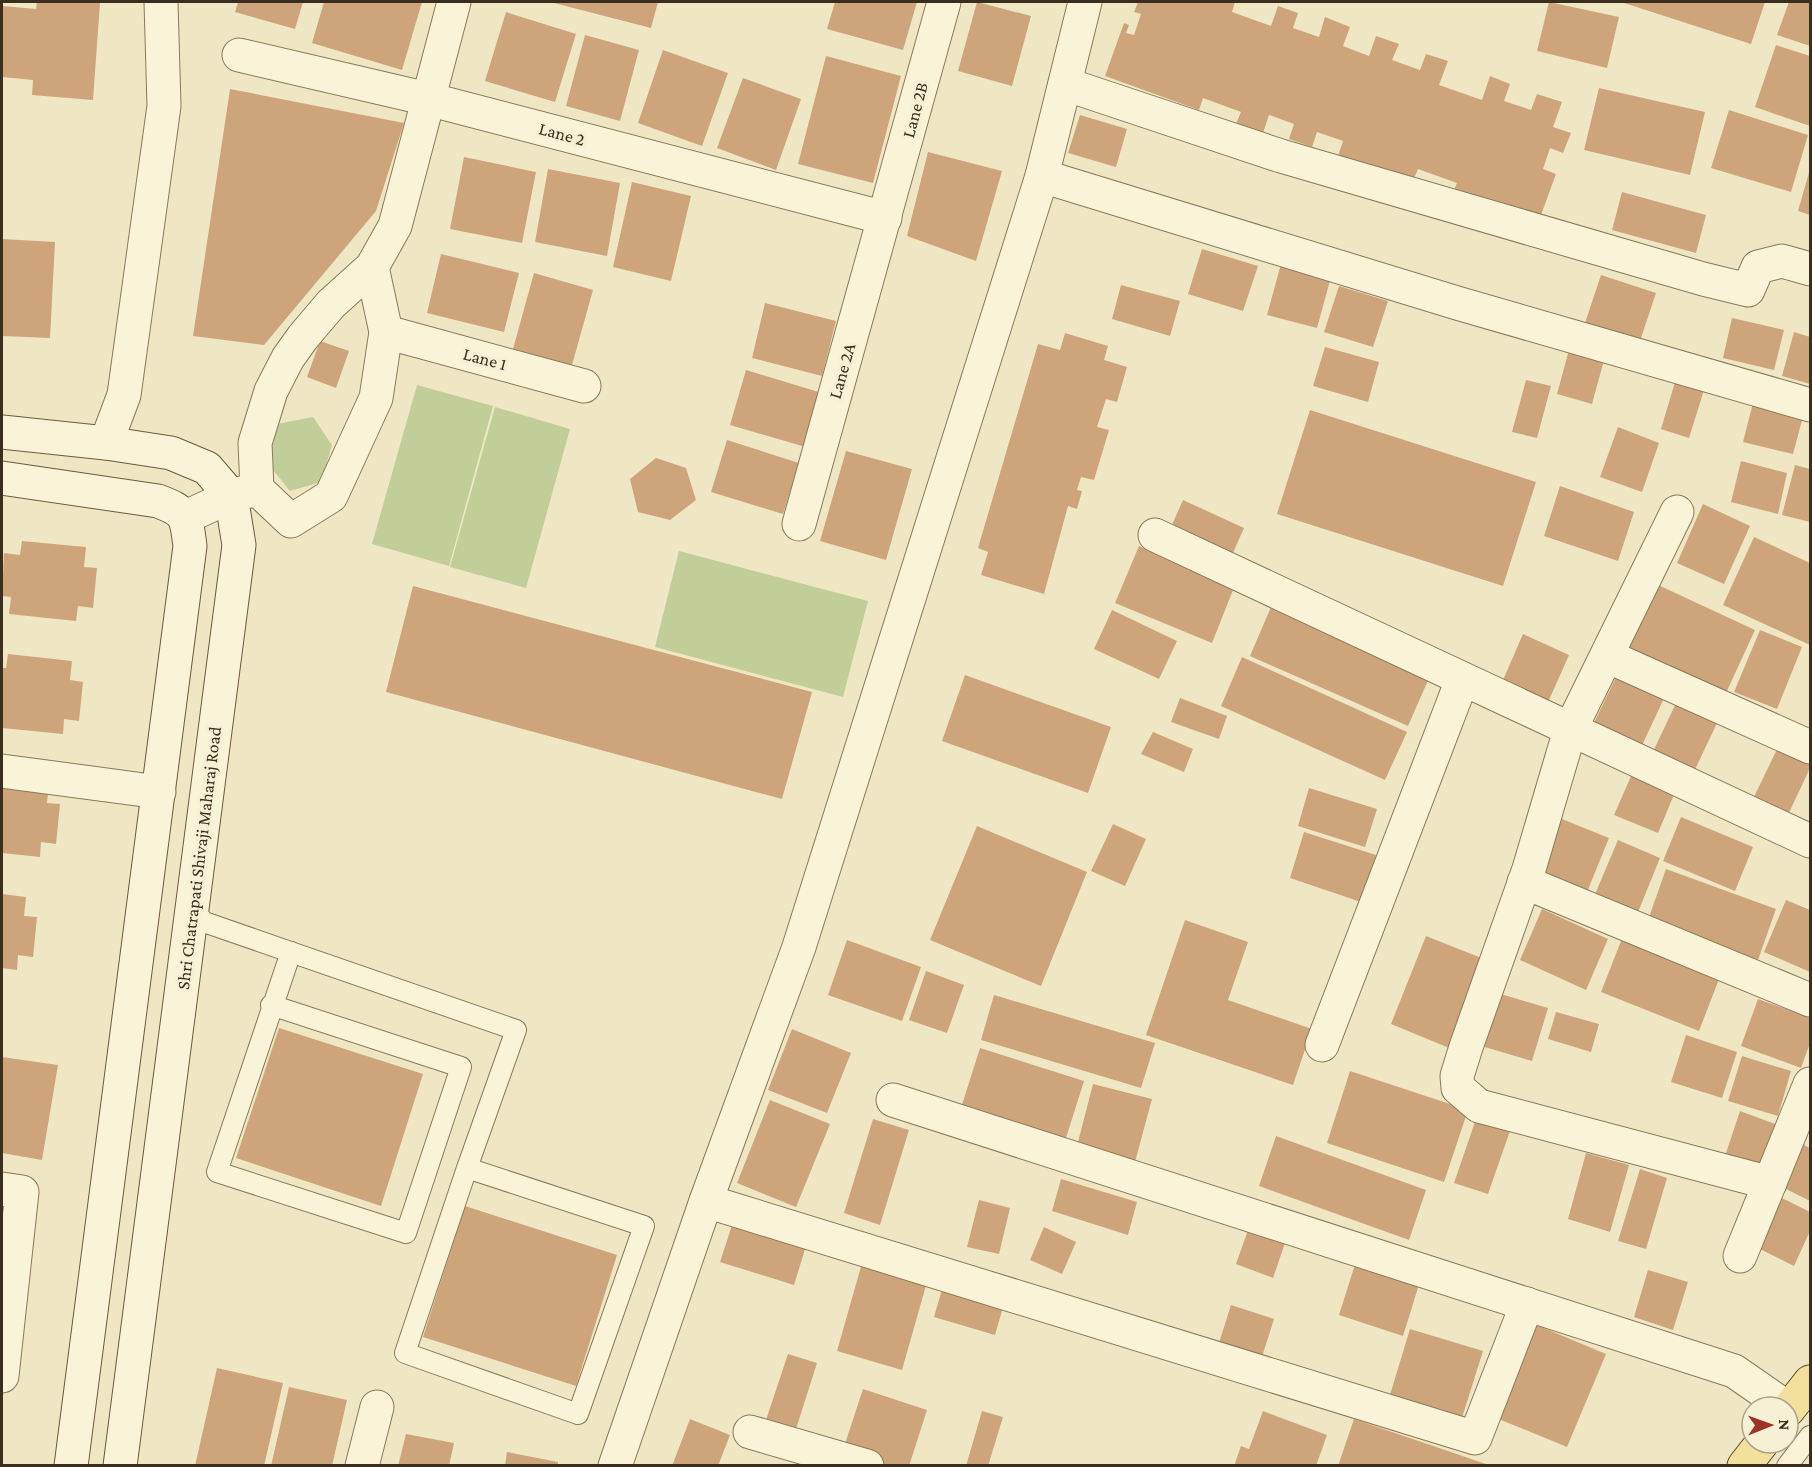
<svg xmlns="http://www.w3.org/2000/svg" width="1812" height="1467" font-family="'Crimson Pro',serif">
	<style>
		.green { fill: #c2ce98 }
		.building { fill: #cea57a }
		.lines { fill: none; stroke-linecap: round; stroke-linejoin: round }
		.service-casing { stroke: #8a795a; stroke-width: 22 }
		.minor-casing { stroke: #8a795a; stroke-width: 35 }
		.tertiary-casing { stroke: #8a795a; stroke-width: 35 }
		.secondary-casing { stroke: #6c5a3d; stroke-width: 35 }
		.primary-casing { stroke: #58462e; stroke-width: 35 }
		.service { stroke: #f9f3d8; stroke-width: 20 }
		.minor { stroke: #f9f3d8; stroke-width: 33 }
		.tertiary { stroke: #f9f3d8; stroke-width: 33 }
		.secondary { stroke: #f9f3d8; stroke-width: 33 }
		.primary { stroke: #f3e09c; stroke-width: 33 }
		.labels { text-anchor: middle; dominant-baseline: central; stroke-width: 6; stroke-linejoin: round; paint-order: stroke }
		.street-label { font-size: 18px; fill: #3a2f1e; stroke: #f6f0d4 }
	</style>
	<rect width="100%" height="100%" fill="#efe7c4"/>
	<g class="green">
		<path d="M 417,385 L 493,406 L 449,566 L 372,544 Z"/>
		<path d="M 495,407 L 570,429 L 526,588 L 450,567 Z"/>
		<path d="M 313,417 L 332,445 L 321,482 L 290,491 L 269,465 L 277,424 Z"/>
		<path d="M 679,551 L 868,601 L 843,697 L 655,647 Z"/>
	</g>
	<g class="building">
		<path d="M 37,2 L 100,3 L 93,100 L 32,95 L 33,80 L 2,77 L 2,6 L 36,9 Z"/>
		<path d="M 238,2 L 303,2 L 295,29 L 235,12 Z"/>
		<path d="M 324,2 L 422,2 L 402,70 L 312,43 Z"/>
		<path d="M 550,2 L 658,2 L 651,28 Z"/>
		<path d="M 835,2 L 917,2 L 903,50 L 827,29 Z"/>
		<path d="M 977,2 L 1031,16 L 1012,86 L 958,71 Z"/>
		<path d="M 1138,2 L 1235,2 L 1232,12 L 1271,26 L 1278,6 L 1298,13 L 1293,28 L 1319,37 L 1325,17 L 1350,27 L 1343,46 L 1369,56 L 1376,36 L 1399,44 L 1392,60 L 1420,70 L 1426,54 L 1448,61 L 1439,85 L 1482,100 L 1490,76 L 1510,84 L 1504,101 L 1531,110 L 1537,94 L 1562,102 L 1553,127 L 1571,133 L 1563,153 L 1550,148 L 1543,169 L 1556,174 L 1541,215 L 1524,209 L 1519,222 L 1451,197 L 1457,183 L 1418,169 L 1412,183 L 1338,156 L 1343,141 L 1317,132 L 1312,147 L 1289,139 L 1294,124 L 1269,115 L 1263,133 L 1236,124 L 1241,112 L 1203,98 L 1199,110 L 1105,76 L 1124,23 L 1129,25 L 1126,33 L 1134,35 L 1141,14 L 1134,12 Z"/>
		<path d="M 1549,2 L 1619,17 L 1607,68 L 1537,51 Z"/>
		<path d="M 1621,2 L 1765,2 L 1751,44 Z"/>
		<path d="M 1789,2 L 1810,2 L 1810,46 L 1777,35 Z"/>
		<path d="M 506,12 L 576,34 L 555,102 L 485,81 Z"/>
		<path d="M 585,35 L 639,50 L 620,121 L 566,106 Z"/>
		<path d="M 1776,45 L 1810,56 L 1810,126 L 1755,107 Z"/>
		<path d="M 663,50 L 728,73 L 702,146 L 638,123 Z"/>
		<path d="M 826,56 L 901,76 L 873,183 L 798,164 Z"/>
		<path d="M 743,78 L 801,99 L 776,170 L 717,148 Z"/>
		<path d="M 1599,88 L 1705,112 L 1690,175 L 1584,150 Z"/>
		<path d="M 230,89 L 404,123 L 376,211 L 264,345 L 193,336 Z"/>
		<path d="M 1729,110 L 1808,135 L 1791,192 L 1711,168 Z"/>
		<path d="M 1080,115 L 1127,129 L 1116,167 L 1068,153 Z"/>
		<path d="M 928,152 L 1002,171 L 976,261 L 907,236 Z"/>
		<path d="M 464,157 L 536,172 L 522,243 L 450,229 Z"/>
		<path d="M 548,169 L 620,183 L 607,256 L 535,242 Z"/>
		<path d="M 1810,169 L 1810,215 L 1798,211 Z"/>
		<path d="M 632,182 L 691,196 L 671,281 L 613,267 Z"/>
		<path d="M 1622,192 L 1706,215 L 1696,253 L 1612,230 Z"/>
		<path d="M 2,239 L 55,242 L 50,338 L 2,336 Z"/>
		<path d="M 1202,249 L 1258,266 L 1243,311 L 1188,294 Z"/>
		<path d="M 441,254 L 519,273 L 504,332 L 427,313 Z"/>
		<path d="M 1281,264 L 1331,277 L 1317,328 L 1267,315 Z"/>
		<path d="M 534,273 L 593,290 L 572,365 L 513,349 Z"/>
		<path d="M 1601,275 L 1656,293 L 1639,344 L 1584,326 Z"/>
		<path d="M 1121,285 L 1180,301 L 1170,336 L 1112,319 Z"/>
		<path d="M 1339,286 L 1388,301 L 1373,347 L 1324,332 Z"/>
		<path d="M 765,303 L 836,321 L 822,376 L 752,358 Z"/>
		<path d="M 1732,318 L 1784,330 L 1774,370 L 1723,358 Z"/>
		<path d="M 1794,332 L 1810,337 L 1810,384 L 1782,376 Z"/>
		<path d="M 1065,333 L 1108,346 L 1104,360 L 1127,367 L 1117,402 L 1106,399 L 1097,427 L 1109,430 L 1094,480 L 1081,477 L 1077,490 L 1082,491 L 1077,509 L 1068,506 L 1044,594 L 981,575 L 988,552 L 978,548 L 1038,344 L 1060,350 Z"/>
		<path d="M 320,341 L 349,351 L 336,388 L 307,377 Z"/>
		<path d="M 1325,347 L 1379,362 L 1368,402 L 1313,386 Z"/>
		<path d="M 1569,350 L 1604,360 L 1592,404 L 1557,394 Z"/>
		<path d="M 746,370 L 825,394 L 809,448 L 730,425 Z"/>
		<path d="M 1526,380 L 1551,386 L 1537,438 L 1512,432 Z"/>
		<path d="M 1675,382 L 1704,390 L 1689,438 L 1661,429 Z"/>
		<path d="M 1755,395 L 1805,409 L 1793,454 L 1743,442 Z"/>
		<path d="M 1310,410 L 1536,482 L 1503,586 L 1277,514 Z"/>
		<path d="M 1618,427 L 1659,443 L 1642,492 L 1600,477 Z"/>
		<path d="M 727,440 L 799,463 L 783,514 L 711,492 Z"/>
		<path d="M 846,451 L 912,469 L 886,560 L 820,541 Z"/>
		<path d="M 656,458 L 686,468 L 696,500 L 670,520 L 638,512 L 630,479 Z"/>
		<path d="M 1741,461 L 1787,473 L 1778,514 L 1731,502 Z"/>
		<path d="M 1795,465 L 1810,469 L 1810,522 L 1782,515 Z"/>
		<path d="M 1560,486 L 1634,512 L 1618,561 L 1544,536 Z"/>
		<path d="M 1183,500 L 1244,528 L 1228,564 L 1167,536 Z"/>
		<path d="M 1703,504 L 1750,526 L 1724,584 L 1677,563 Z"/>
		<path d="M 1754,537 L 1810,563 L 1810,645 L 1723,605 Z"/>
		<path d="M 22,541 L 86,547 L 84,567 L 97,568 L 93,608 L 78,606 L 76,621 L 9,614 L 11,597 L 2,596 L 4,553 L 20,555 Z"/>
		<path d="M 1139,546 L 1235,585 L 1212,643 L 1115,603 Z"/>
		<path d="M 1656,584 L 1755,630 L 1726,693 L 1627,648 Z"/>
		<path d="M 413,586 L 812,692 L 782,799 L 386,692 Z"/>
		<path d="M 1271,607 L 1429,678 L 1408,726 L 1250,656 Z"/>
		<path d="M 1112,610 L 1177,641 L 1159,679 L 1094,649 Z"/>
		<path d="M 1760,630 L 1802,647 L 1777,709 L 1734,692 Z"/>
		<path d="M 1523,634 L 1569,655 L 1549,700 L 1503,680 Z"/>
		<path d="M 8,654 L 72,661 L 70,680 L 83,682 L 79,721 L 64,719 L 63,734 L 2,728 L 2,668 L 6,668 Z"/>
		<path d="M 1242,657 L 1407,732 L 1385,780 L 1221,706 Z"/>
		<path d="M 1619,671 L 1666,694 L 1638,754 L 1590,731 Z"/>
		<path d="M 965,675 L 1111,727 L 1088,793 L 942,741 Z"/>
		<path d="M 1180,698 L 1227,716 L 1219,739 L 1171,722 Z"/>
		<path d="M 1677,701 L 1718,721 L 1691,778 L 1650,758 Z"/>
		<path d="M 1153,732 L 1193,749 L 1184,772 L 1141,754 Z"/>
		<path d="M 1781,741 L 1810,755 L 1810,768 L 1787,817 L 1752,801 Z"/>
		<path d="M 1635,767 L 1678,785 L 1658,833 L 1614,815 Z"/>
		<path d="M 2,779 L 49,784 L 47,803 L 60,804 L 56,844 L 41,842 L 40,857 L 2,853 Z"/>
		<path d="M 1309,788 L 1377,809 L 1365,847 L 1298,826 Z"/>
		<path d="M 1681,817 L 1753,847 L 1735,891 L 1663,861 Z"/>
		<path d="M 1562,819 L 1609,838 L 1585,897 L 1538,877 Z"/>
		<path d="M 1113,824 L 1146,839 L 1125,886 L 1091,871 Z"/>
		<path d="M 977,826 L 1087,872 L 1041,986 L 930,940 Z"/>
		<path d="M 1304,832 L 1376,855 L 1361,902 L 1290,878 Z"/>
		<path d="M 1618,840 L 1660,858 L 1636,917 L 1593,899 Z"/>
		<path d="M 1666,869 L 1776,909 L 1758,960 L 1648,920 Z"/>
		<path d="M 2,894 L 26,897 L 24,916 L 37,917 L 33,957 L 18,955 L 17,970 L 2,968 Z"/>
		<path d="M 1786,900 L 1810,910 L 1810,972 L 1764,952 Z"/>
		<path d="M 1542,909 L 1608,939 L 1586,990 L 1520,960 Z"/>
		<path d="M 1185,920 L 1248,942 L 1228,1000 L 1312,1029 L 1293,1085 L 1146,1035 Z"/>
		<path d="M 1426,936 L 1489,961 L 1454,1050 L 1391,1024 Z"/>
		<path d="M 1623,936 L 1721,974 L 1699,1031 L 1601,992 Z"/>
		<path d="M 847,940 L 921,967 L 902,1021 L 828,995 Z"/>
		<path d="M 926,971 L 964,985 L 947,1033 L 909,1020 Z"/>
		<path d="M 1494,992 L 1548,1008 L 1532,1061 L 1478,1045 Z"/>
		<path d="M 994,995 L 1155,1043 L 1141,1088 L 981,1040 Z"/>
		<path d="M 1758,999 L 1810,1018 L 1810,1043 L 1801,1068 L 1741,1046 Z"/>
		<path d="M 1556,1012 L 1599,1024 L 1591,1052 L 1548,1039 Z"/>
		<path d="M 279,1028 L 423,1074 L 381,1206 L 236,1158 Z"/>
		<path d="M 792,1029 L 851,1053 L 827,1113 L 768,1090 Z"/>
		<path d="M 1686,1035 L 1737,1052 L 1722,1098 L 1671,1082 Z"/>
		<path d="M 980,1048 L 1084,1081 L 1065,1141 L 961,1108 Z"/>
		<path d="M 1742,1056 L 1791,1071 L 1778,1116 L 1728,1101 Z"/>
		<path d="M 2,1057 L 58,1065 L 42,1160 L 2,1153 Z"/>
		<path d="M 1350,1071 L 1468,1110 L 1444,1182 L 1327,1143 Z"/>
		<path d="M 1093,1084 L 1152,1099 L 1135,1162 L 1077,1146 Z"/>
		<path d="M 770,1100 L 830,1124 L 796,1207 L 737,1183 Z"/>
		<path d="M 1740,1111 L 1775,1124 L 1759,1169 L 1725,1156 Z"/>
		<path d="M 873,1119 L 909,1130 L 880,1225 L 844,1213 Z"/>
		<path d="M 1476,1119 L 1510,1131 L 1488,1194 L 1454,1183 Z"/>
		<path d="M 1276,1136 L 1426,1190 L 1409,1240 L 1259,1186 Z"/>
		<path d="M 1804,1145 L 1810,1148 L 1810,1201 L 1784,1188 Z"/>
		<path d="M 1586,1153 L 1629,1165 L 1610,1232 L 1568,1219 Z"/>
		<path d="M 1640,1169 L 1667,1178 L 1646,1249 L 1618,1241 Z"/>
		<path d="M 1061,1179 L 1137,1202 L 1128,1235 L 1052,1211 Z"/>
		<path d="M 1778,1196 L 1810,1212 L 1810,1231 L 1794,1266 L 1754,1246 Z"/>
		<path d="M 979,1200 L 1010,1208 L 999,1254 L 967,1247 Z"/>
		<path d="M 465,1206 L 617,1255 L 576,1386 L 423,1337 Z"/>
		<path d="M 733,1222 L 806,1246 L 794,1285 L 720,1262 Z"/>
		<path d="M 1044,1227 L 1076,1242 L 1062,1274 L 1030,1260 Z"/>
		<path d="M 1249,1227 L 1286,1240 L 1273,1278 L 1236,1264 Z"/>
		<path d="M 1358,1255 L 1422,1275 L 1403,1336 L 1339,1315 Z"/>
		<path d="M 864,1256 L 929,1275 L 902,1370 L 837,1351 Z"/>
		<path d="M 1648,1270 L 1688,1282 L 1673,1330 L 1634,1317 Z"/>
		<path d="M 945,1279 L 1006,1297 L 995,1335 L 934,1317 Z"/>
		<path d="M 1231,1305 L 1274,1319 L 1260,1363 L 1217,1349 Z"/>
		<path d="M 1527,1321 L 1606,1354 L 1567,1447 L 1489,1415 Z"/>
		<path d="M 1410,1329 L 1483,1351 L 1461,1421 L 1389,1398 Z"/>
		<path d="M 788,1354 L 817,1363 L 796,1429 L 766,1420 Z"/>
		<path d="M 217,1368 L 283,1383 L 264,1466 L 195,1466 Z"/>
		<path d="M 289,1387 L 347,1400 L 332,1466 L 271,1466 Z"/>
		<path d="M 863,1389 L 927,1410 L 909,1466 L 890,1466 L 843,1450 Z"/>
		<path d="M 982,1411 L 1003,1417 L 988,1466 L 966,1466 Z"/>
		<path d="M 1263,1411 L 1327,1435 L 1316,1466 L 1234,1466 L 1241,1446 L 1249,1449 Z"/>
		<path d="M 690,1419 L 730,1435 L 718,1466 L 672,1466 Z"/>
		<path d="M 1354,1419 L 1489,1465 L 1489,1466 L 1338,1466 Z"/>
		<path d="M 406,1434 L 454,1443 L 449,1466 L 398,1466 Z"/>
		<path d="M 507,1452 L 558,1462 L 558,1466 L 505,1466 Z"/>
	</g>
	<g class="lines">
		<g class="service-casing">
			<g id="service">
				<path d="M 193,909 L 204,922 L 516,1030 L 467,1168 L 644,1226 L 578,1414 L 405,1353 L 467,1168"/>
				<path d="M 271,1005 L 461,1067 L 406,1233 L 217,1172 L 291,952"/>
				<path d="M 1787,1466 L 1810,1436"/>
			</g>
		</g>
		<g class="minor-casing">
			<g id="minor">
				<path d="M 239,55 L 428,99 L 885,218"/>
				<path d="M 1065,84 L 1281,156 L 1703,279 L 1748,290 L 1758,267 L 1782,261 L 1810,269"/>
				<path d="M 1042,176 L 1457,303 L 1810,405"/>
				<path d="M 372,267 L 386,332 L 376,398 L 331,496 L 291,521 L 257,489 L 255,443 L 271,391 L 288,358 L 303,337 L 331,304 L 372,267 L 395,226 L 454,2"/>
				<path d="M 386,332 L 584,386"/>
				<path d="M 106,443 L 124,395 L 164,106 L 161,2"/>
				<path d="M 1677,512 L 1570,730 L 1529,869 L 1466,1047 L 1457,1076 L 1458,1088 L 1479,1106 L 1770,1183"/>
				<path d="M 186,517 L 231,496 L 257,489"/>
				<path d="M 799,524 L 944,2"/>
				<path d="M 1155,535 L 1810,841"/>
				<path d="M 1607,656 L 1810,747"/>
				<path d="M 2,771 L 159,792"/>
				<path d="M 1524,882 L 1810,1000"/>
				<path d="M 1322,1045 L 1462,680"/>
				<path d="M 893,1100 L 1734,1371 L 1786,1407"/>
				<path d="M 2,1189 L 22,1192 L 2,1376"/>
				<path d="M 706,1201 L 1475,1438 L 1527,1304"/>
				<path d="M 1740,1256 L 1810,1084"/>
				<path d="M 750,1432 L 867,1466"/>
				<path d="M 362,1466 L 377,1407"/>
			</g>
		</g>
		<g class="tertiary-casing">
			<path id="tertiary" d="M 615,1466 L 706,1201 L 799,947 L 1042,176 L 1085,2"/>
		</g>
		<g class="secondary-casing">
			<g id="secondary">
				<path d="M 2,432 L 106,443 L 171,453 L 207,468 L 231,496 L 239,545 L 120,1466"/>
				<path d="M 2,478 L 158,501 C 187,512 186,516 190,546 L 71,1466"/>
			</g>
		</g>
		<g class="primary-casing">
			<g id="primary">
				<path d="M 1788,1410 L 1810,1382"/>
				<path d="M 1744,1466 L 1762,1443"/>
			</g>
		</g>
		<use href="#service" class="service"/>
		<use href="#minor" class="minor"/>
		<use href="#tertiary" class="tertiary"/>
		<use href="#secondary" class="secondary"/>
		<use href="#primary" class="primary"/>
	</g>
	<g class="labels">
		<g class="street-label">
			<text transform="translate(915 110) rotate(-75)">Lane 2B</text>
			<text transform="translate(562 134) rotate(15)">Lane 2</text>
			<text transform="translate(485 359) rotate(15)">Lane 1</text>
			<text transform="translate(842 371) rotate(-74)">Lane 2A</text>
			<text transform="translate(199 858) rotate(-83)">Shri Chatrapati Shivaji Maharaj Road</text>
		</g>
	</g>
	<rect width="1812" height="1467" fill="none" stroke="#3a2f1e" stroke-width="6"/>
	<g transform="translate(1770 1425) rotate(89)"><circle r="28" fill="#f6f0d4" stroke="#aba38b" stroke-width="1.5"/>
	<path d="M0-4.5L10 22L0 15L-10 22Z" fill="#9a3429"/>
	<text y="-9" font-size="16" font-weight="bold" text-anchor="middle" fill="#3a2f1e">N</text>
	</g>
</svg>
